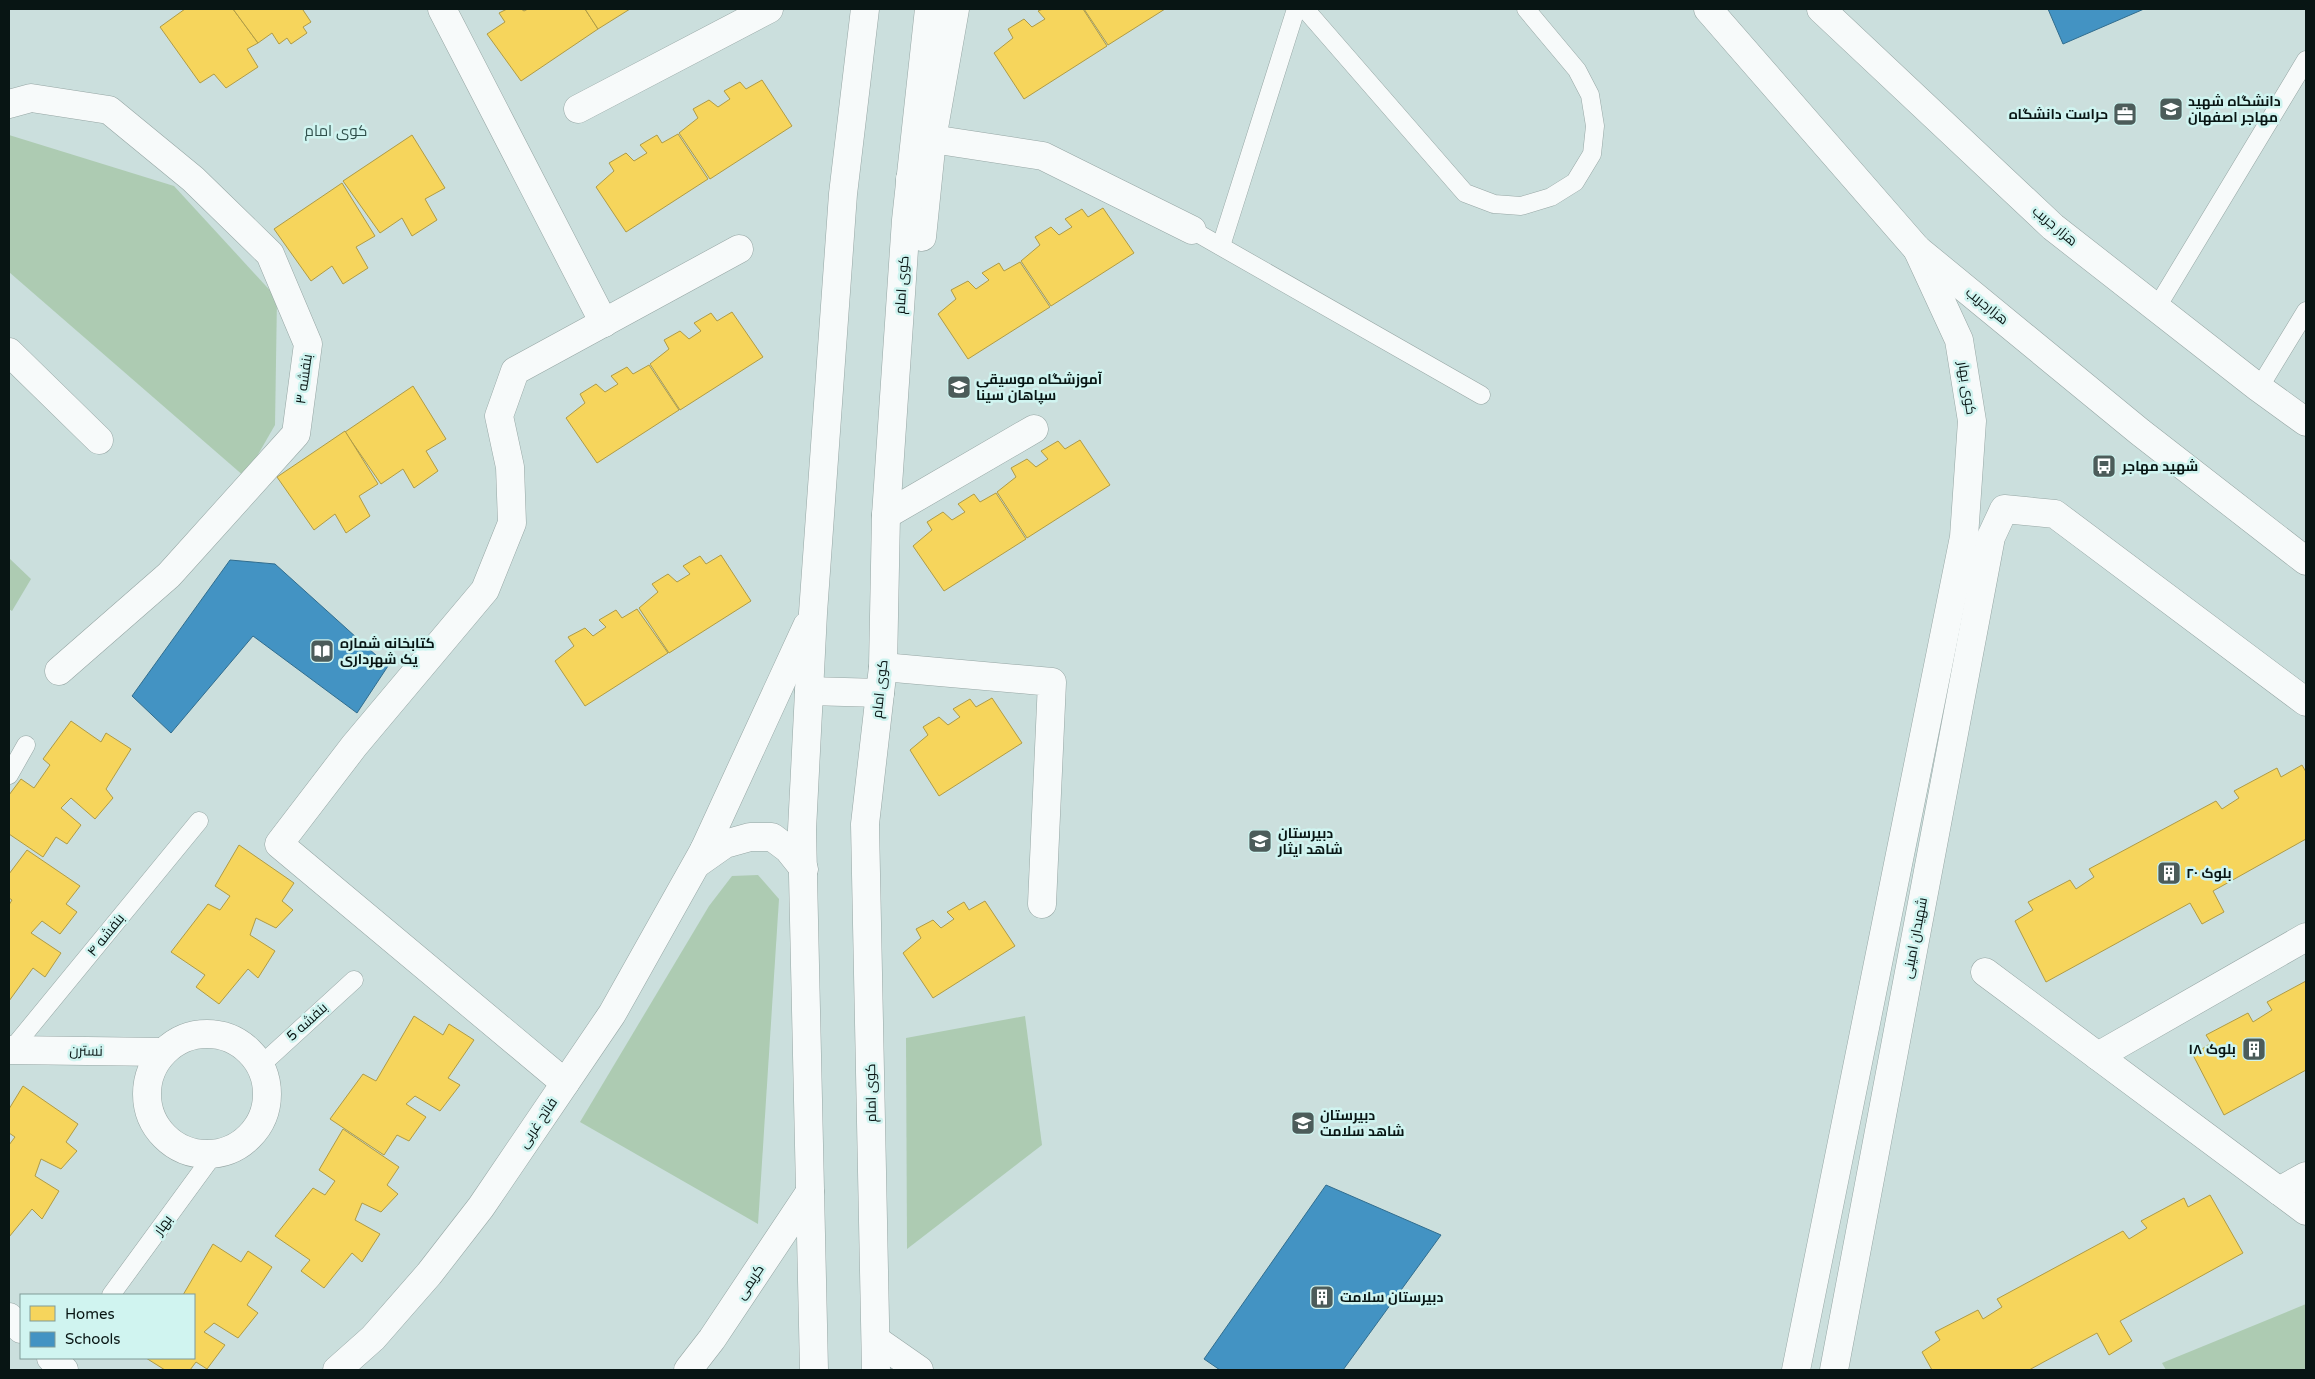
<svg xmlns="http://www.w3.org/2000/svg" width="2315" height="1379" font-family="'Varela Round',Cairo,sans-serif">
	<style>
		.park { fill: #adcbb2 }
		.homes { fill: #f6d55c; stroke: #af9b46 }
		.schools { fill: #4393c3; stroke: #316d8e }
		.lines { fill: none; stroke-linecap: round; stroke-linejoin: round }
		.service-casing { stroke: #96a6a4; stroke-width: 19 }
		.minor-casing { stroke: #96a6a4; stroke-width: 29 }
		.tertiary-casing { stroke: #96a6a4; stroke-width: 29 }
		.primary-casing { stroke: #96a6a4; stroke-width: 29 }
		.service { stroke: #f7fafa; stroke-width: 18 }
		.minor { stroke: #f7fafa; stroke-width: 28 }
		.tertiary { stroke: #f7fafa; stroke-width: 28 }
		.primary { stroke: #f7fafa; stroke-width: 28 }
		.labels { text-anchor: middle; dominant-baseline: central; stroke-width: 5; stroke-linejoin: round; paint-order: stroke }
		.poi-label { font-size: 14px; font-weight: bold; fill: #081514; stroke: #d0f4f0; text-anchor: start }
		.street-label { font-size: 14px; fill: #081514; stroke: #d0f4f0 }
		.neighbourhood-label { font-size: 15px; fill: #2f4f4b; stroke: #d0f4f0 }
	</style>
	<rect width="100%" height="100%" fill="#cbdfdd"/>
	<g class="park">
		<path d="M 9,135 L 174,186 L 277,298 L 275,425 L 245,477 L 9,272 Z"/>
		<path d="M 9,558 L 31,579 L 12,611 L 9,609 Z"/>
		<path d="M 758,875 L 779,899 L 758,1224 L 580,1122 L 709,906 L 732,876 Z"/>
		<path d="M 1025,1016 L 1042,1145 L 907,1249 L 906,1038 Z"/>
		<path d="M 2306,1304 L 2306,1370 L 2166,1370 L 2162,1363 Z"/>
	</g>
	<g class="homes">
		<path d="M 185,9 L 233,9 L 258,43 L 247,49 L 258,67 L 226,88 L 214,74 L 200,83 L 160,27 Z"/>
		<path d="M 233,9 L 304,9 L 303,10 L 311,22 L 303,27 L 307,33 L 291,44 L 287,38 L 279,44 L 272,33 L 258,43 Z"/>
		<path d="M 507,9 L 521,9 L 524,11 L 528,9 L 585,9 L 598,29 L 521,81 L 487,34 L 505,22 L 499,13 Z"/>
		<path d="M 585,9 L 630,9 L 598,29 Z"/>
		<path d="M 1043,9 L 1083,9 L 1107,46 L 1024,99 L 994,53 L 1013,38 L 1008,29 L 1024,19 L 1032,27 L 1045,19 L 1038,11 Z"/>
		<path d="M 1084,9 L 1165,9 L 1108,45 Z"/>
		<path d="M 762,80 L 792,126 L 710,179 L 679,133 L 698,118 L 693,109 L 709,100 L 718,107 L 730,99 L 724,91 L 740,82 L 746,89 Z"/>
		<path d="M 678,134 L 708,179 L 626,232 L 596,187 L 614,171 L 609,163 L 626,153 L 634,161 L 647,153 L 640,145 L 657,135 L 662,143 Z"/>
		<path d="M 412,135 L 445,188 L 425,199 L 437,220 L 412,236 L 402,218 L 380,233 L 343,181 Z"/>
		<path d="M 342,183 L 375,236 L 356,247 L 368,268 L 343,284 L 332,266 L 311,281 L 274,229 Z"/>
		<path d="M 1103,208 L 1134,253 L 1051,306 L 1021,261 L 1040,245 L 1035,237 L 1051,227 L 1059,235 L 1072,227 L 1065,219 L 1082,209 L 1088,217 Z"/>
		<path d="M 1020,262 L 1050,307 L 968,359 L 938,314 L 956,299 L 951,290 L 968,281 L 976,289 L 989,280 L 982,273 L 999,263 L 1004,271 Z"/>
		<path d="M 732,312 L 763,357 L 680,410 L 650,364 L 669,349 L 664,340 L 680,331 L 689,339 L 701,331 L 694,323 L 711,313 L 717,321 Z"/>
		<path d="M 649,365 L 679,410 L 597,463 L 566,418 L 585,403 L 580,394 L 596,384 L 605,392 L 618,384 L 611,376 L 627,367 L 633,374 Z"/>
		<path d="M 413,386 L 446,439 L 426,451 L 438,471 L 414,488 L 403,469 L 381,484 L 345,432 Z"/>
		<path d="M 345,431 L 378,484 L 359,496 L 370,516 L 346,533 L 335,514 L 314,530 L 277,477 Z"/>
		<path d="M 1080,440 L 1110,485 L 1027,538 L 997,492 L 1016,477 L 1011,468 L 1027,459 L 1036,467 L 1048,459 L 1041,451 L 1058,441 L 1065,449 Z"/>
		<path d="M 996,493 L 1026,539 L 944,591 L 913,546 L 932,530 L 927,522 L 943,512 L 952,520 L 965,512 L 958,504 L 974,494 L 980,502 Z"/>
		<path d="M 721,555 L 751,601 L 669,653 L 639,608 L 658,592 L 652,584 L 668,574 L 677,582 L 690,574 L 683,566 L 700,556 L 706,564 Z"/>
		<path d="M 637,609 L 668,653 L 585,706 L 555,661 L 574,646 L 568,637 L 585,628 L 593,636 L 606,627 L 599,620 L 616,610 L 622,618 Z"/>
		<path d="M 992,698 L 1022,743 L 939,796 L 910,750 L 928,735 L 923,727 L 939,717 L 948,725 L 960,717 L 953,709 L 970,699 L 976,707 Z"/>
		<path d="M 71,721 L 101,742 L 106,733 L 131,749 L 106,789 L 113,798 L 95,819 L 71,798 L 61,808 L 81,825 L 67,844 L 56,837 L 43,857 L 9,834 L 9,795 L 21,779 L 34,788 L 50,765 L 43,759 Z"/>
		<path d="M 2302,765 L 2306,772 L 2306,839 L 2213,891 L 2224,912 L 2202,924 L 2190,903 L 2046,982 L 2015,921 L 2033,910 L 2028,902 L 2070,880 L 2076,889 L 2094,877 L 2089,869 L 2216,801 L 2222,809 L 2239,798 L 2234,791 L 2277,768 L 2281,777 Z"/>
		<path d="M 239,845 L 294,883 L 282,901 L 293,910 L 276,928 L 256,918 L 250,935 L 275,951 L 258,978 L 248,969 L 219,1004 L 196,987 L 205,975 L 171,952 L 208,904 L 220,910 L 230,896 L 215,886 Z"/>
		<path d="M 27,850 L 80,886 L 66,904 L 77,912 L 60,934 L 42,921 L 31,933 L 61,953 L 45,977 L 33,968 L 9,1001 L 9,905 L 12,900 L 9,898 L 9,874 Z"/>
		<path d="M 985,901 L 1015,946 L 933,998 L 903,953 L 921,938 L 916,929 L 933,920 L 941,928 L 954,919 L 947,912 L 964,902 L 969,910 Z"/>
		<path d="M 2306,981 L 2306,1070 L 2224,1115 L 2193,1055 L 2211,1043 L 2206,1035 L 2248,1013 L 2253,1022 L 2272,1010 L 2267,1002 Z"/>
		<path d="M 414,1016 L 443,1035 L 449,1024 L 474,1040 L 448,1078 L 460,1085 L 440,1111 L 415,1096 L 406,1104 L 426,1117 L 409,1141 L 397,1135 L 384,1155 L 330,1119 L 363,1074 L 376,1081 Z"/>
		<path d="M 23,1086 L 78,1124 L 66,1142 L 77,1151 L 61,1169 L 41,1159 L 35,1176 L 59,1191 L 42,1219 L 32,1209 L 9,1237 L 9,1145 L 15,1137 L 9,1133 L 9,1109 Z"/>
		<path d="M 343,1129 L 399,1167 L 387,1185 L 398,1194 L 381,1212 L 362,1203 L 355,1220 L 380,1234 L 362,1262 L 352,1253 L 324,1288 L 301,1271 L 310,1260 L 275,1236 L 313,1188 L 325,1195 L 335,1181 L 319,1170 Z"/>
		<path d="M 2210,1195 L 2243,1253 L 2120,1321 L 2132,1341 L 2109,1355 L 2097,1333 L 2029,1370 L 1932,1370 L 1922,1352 L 1940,1340 L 1935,1332 L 1978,1310 L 1983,1319 L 2002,1307 L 1997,1299 L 2123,1231 L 2129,1239 L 2147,1228 L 2141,1221 L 2184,1198 L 2188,1207 Z"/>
		<path d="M 213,1244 L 241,1262 L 248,1251 L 272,1267 L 247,1305 L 258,1313 L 238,1338 L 214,1323 L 204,1332 L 225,1345 L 207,1369 L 196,1362 L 190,1370 L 165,1370 L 146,1358 L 194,1358 L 194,1295 L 183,1295 Z"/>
	</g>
	<g class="schools">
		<path d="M 2048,9 L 2144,9 L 2063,44 Z"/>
		<path d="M 230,560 L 275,564 L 388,666 L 357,713 L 253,636 L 171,733 L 132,696 Z"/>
		<path d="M 1326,1185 L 1441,1235 L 1343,1370 L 1220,1370 L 1204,1359 Z"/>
	</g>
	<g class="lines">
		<g class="service-casing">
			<g id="service">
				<path d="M 1305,9 L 1465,193 L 1494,204 L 1521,206 L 1551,197 L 1575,182 L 1592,154 L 1595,126 L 1590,95 L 1577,70 L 1526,9"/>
				<path d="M 1192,230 L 1481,395"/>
				<path d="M 1221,246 L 1296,9"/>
				<path d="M 2157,307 L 2306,60"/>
				<path d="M 2259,388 L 2306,311"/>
				<path d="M 9,775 L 26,745"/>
				<path d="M 12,1049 L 199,821"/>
				<path d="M 261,1065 L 354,980"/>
				<path d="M 111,1295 L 214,1154"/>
			</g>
		</g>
		<g class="minor-casing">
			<g id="minor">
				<path d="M 442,9 L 604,323"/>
				<path d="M 9,104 L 31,98 L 109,110 L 193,179 L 270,254 L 308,344 L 296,434 L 169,575 L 59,671"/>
				<path d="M 578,109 L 769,9"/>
				<path d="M 910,179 L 932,139 L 1043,156 L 1192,230"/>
				<path d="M 922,237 L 932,139 L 955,9"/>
				<path d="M 9,352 L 99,440"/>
				<path d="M 886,515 L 1034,429"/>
				<path d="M 883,667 L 1052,682 L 1042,904"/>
				<path d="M 1985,972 L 2306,1211"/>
				<circle cx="207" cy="1094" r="60"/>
				<path d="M 9,1050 L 163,1052"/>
				<path d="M 2098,1056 L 2306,937"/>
				<path d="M 565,1083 L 279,844 L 354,746 L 485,590 L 512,523 L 510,467 L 499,416 L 515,371 L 739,249"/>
				<path d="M 2279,1191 L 2306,1176"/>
				<path d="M 9,1317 L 21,1329"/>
				<path d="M 876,1340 L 919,1370"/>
				<path d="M 51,1358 L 64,1370"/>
				<path d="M 337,1370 L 373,1338 L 429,1274 L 481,1207 L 612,1014 L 704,850"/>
				<path d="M 688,1370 L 712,1339 L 810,1192"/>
			</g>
		</g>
		<g class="tertiary-casing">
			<g id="tertiary">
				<path d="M 809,691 L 880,693"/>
				<path d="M 704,850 L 807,626"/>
				<path d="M 698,863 L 725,844 L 750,837 L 772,837 L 788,849 L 804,869"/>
				<path d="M 814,1370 L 802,830 L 813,613 L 843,194 L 865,9"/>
				<path d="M 876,1370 L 865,824 L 883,667 L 886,515 L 906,220 L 929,9"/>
				<path d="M 1796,1370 L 1964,537 L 1972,421 L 1959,340 L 1917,249"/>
				<path d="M 1834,1370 L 1991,537 L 2004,509 L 2055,514 L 2306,702"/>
			</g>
		</g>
		<g class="primary-casing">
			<g id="primary">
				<path d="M 1708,9 L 1917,249 L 2140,432 L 2306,561"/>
				<path d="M 1821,9 L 2053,227 L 2259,388 L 2306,422"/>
			</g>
		</g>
		<use href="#service" class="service"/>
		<use href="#minor" class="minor"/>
		<use href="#tertiary" class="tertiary"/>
		<use href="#primary" class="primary"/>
	</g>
	<defs>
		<g id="university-square" transform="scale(1.25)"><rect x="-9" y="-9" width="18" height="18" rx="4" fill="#4c5c5a" stroke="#d0f4f0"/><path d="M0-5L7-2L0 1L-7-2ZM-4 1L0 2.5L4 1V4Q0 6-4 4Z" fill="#fff"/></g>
		<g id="office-square" transform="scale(1.25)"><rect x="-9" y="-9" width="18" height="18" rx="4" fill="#4c5c5a" stroke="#d0f4f0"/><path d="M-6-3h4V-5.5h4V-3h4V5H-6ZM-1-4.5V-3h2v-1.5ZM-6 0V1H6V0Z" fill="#fff"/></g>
		<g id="school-square" transform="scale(1.25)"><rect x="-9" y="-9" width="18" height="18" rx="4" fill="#4c5c5a" stroke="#d0f4f0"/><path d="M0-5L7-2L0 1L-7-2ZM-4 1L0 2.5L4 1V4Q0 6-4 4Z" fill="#fff"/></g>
		<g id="bus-square" transform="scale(1.25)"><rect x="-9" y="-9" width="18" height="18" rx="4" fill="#4c5c5a" stroke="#d0f4f0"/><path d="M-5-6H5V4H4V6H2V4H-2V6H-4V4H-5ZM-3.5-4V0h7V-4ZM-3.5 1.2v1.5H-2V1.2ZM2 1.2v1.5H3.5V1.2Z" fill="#fff"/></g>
		<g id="library-square" transform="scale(1.25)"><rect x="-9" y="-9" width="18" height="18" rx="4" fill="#4c5c5a" stroke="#d0f4f0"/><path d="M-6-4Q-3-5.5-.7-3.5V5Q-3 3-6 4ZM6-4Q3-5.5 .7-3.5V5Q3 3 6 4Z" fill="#fff"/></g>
		<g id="building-square" transform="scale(1.25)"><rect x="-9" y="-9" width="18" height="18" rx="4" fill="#4c5c5a" stroke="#d0f4f0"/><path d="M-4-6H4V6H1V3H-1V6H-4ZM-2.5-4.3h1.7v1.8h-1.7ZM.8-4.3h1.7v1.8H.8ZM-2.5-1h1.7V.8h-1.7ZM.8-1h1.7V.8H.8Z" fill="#fff"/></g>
	</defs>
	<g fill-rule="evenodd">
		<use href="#university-square" x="2171" y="109"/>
		<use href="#office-square" x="2125" y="114"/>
		<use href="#school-square" x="959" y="387"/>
		<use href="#bus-square" x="2104" y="466"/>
		<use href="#library-square" x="322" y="651"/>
		<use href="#school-square" x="1260" y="841"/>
		<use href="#building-square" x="2169" y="873"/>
		<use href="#building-square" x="2254" y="1049"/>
		<use href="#school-square" x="1303" y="1123"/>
		<use href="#building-square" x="1322" y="1297"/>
	</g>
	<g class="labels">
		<g class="poi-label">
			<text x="2188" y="101">دانشگاه شهید<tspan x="2188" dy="16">مهاجر اصفهان</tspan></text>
			<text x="2108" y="114" text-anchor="end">حراست دانشگاه</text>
			<text x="976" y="379">آموزشگاه موسیقی<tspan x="976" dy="16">سپاهان سینا</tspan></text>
			<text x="2122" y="466">شهید مهاجر</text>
			<text x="340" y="643">کتابخانه شماره<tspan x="340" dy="16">یک شهرداری</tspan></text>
			<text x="1278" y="833">دبیرستان<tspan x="1278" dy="16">شاهد ایثار</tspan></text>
			<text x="2186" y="873">بلوک ۲۰</text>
			<text x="2236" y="1049" text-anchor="end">بلوک ۱۸</text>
			<text x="1320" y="1115">دبیرستان<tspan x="1320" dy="16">شاهد سلامت</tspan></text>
			<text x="1340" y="1297">دبیرستان سلامت</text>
		</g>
		<g class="street-label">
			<text transform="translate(2055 226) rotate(40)">هزار جریب</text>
			<text transform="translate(902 285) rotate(-86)">کوی امام</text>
			<text transform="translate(1987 306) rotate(39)">هزارجریب</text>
			<text transform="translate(304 379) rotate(-82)">بنفشه ۳</text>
			<text transform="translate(1967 388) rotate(81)">کوی بهار</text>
			<text transform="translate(880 689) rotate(-84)">کوی امام</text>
			<text transform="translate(106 935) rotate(-51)">بنفشه ۴</text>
			<text transform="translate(1915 938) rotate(-79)">شهیدان امینی</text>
			<text transform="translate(307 1022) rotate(-42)">بنفشه 5</text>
			<text transform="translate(86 1051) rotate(1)">نسترن</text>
			<text transform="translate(871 1093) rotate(-91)">کوی امام</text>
			<text transform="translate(538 1123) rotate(-56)">فاتح غربی</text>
			<text transform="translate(163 1225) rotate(-54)">بهار</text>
			<text transform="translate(750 1282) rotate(-56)">کریمی</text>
		</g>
		<g class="neighbourhood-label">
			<text x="336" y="131">کوی امام</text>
		</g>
	</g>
	<rect width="2315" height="1379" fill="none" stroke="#081514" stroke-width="20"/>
	<rect x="20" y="1294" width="175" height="65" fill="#d0f4f0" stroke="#809b98"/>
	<rect x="30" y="1306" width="25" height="15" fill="#f6d55c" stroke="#809b98"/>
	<text x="65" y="1319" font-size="15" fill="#081514">Homes</text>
	<rect x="30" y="1332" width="25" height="15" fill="#4393c3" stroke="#809b98"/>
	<text x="65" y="1344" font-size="15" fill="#081514">Schools</text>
</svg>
